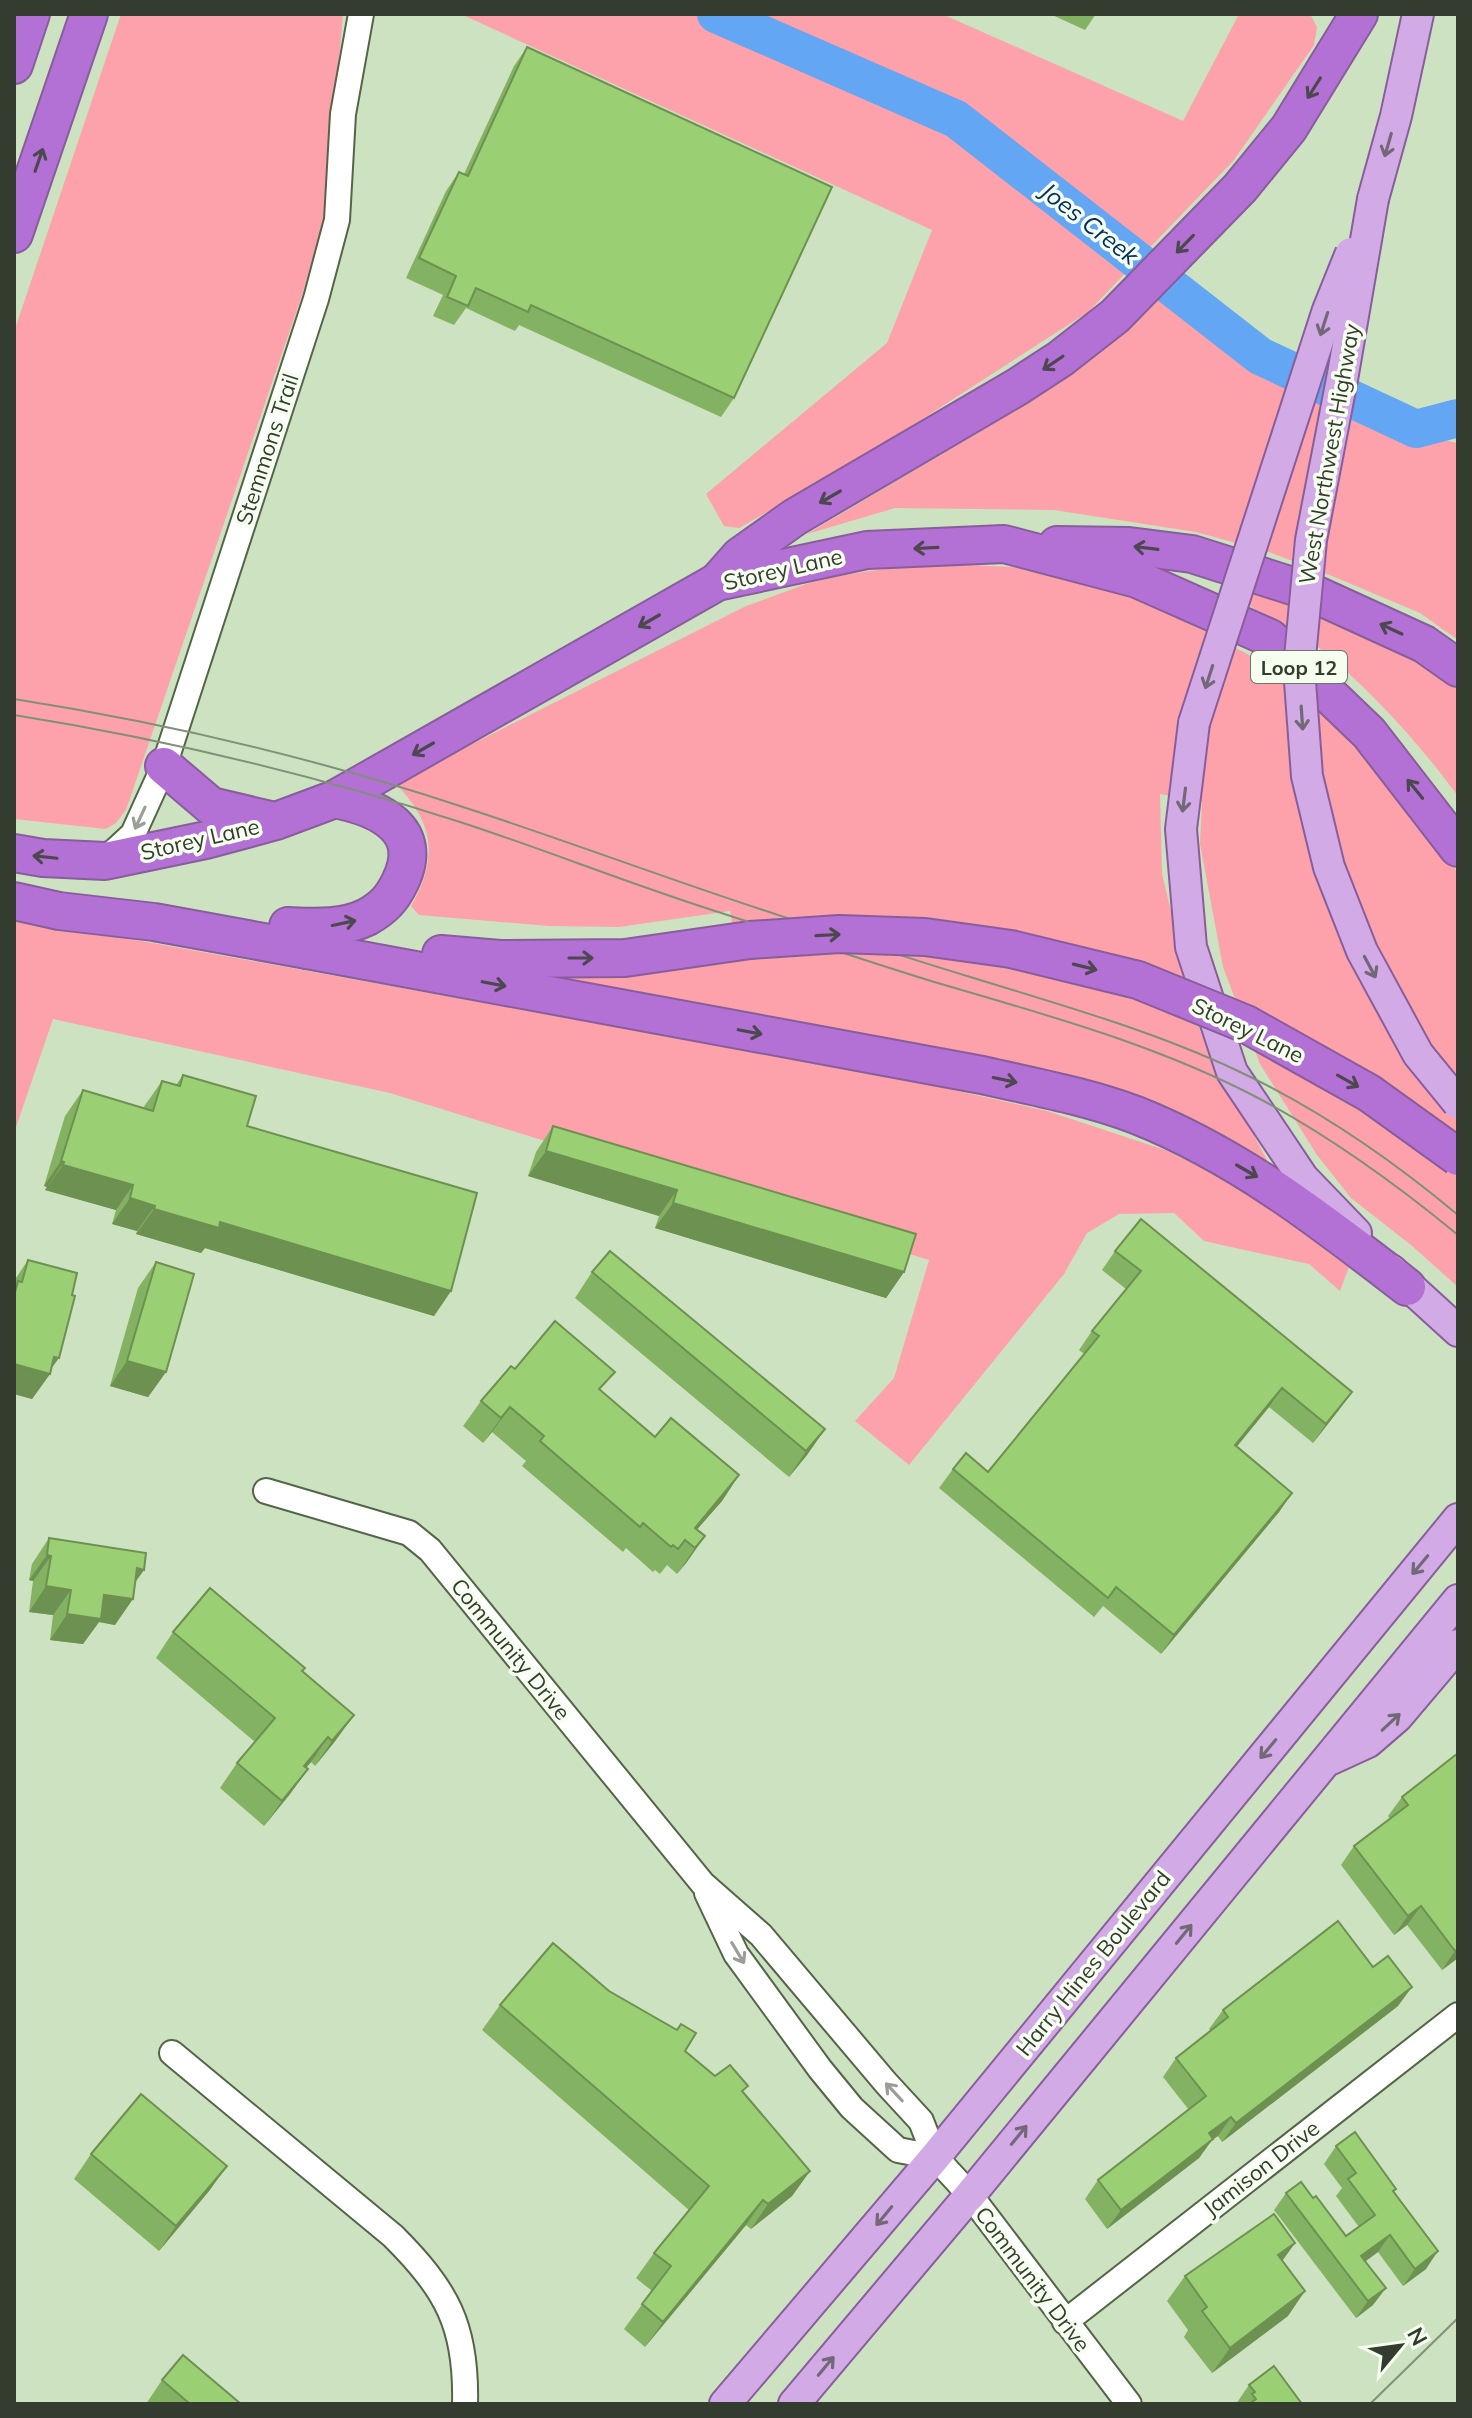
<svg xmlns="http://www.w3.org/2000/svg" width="1472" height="2418" font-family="Mulish,sans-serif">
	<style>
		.green { fill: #fda1aa }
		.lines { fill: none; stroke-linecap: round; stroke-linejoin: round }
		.river { stroke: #63a6f4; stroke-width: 38 }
		.minor-casing { stroke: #536547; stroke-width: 28 }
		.major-casing { stroke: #875e9b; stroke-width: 34 }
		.highway-casing { stroke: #875e9b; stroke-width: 40 }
		.minor { stroke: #fff; stroke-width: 24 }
		.major { stroke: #d1aae6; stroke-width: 30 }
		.highway { stroke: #b371d5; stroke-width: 36 }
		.tram { stroke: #819078; stroke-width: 2 }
		.major-bridge-casing { stroke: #875e9b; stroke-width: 34; stroke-linecap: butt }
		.highway-bridge-casing { stroke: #875e9b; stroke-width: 40; stroke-linecap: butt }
		.major-bridge { stroke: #d1aae6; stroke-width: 30 }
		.highway-bridge { stroke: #b371d5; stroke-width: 36 }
		.wall { fill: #84b263 }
		.shaded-wall { fill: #6c9150 }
		.building { fill: #9acf73; stroke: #6c9150; stroke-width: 2 }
		.oneway { stroke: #4d4750 }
		.oneway2 { stroke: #736878 }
		.oneway3 { stroke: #9a9e97 }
		.labels { text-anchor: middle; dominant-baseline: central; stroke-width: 7; stroke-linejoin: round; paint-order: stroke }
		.shield { fill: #f6fef0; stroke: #6e7669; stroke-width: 2 }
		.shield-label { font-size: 20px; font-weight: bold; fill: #343c2f }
		.street-label { font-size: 22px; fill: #343c2f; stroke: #f6fef0 }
		.water-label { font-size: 24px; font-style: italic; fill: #003060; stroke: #f6fef0 }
	</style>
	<rect width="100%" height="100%" fill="#cde2c0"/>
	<g class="green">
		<path d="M 121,14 L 343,14 L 325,215 L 303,292 L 126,810 L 116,823 L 106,829 L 14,819 L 14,332 Z"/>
		<path d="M 414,14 L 942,14 L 1183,121 L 1239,14 L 1310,14 L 1317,27 L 1314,45 L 1234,160 L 1088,312 L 862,458 L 739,528 L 724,526 L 706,494 L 887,343 L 932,230 L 465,16 Z"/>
		<path d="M 1156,291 L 1277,379 L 1388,429 L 1458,443 L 1458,640 L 1420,613 L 1332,576 L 1269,552 L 1196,532 L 1054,510 L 895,508 L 807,534 L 1013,412 L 1075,364 Z"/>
		<path d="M 939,564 L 1012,567 L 1048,573 L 1118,591 L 1185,620 L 1249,655 L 1325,714 L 1370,756 L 1408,802 L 1458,873 L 1458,1287 L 1411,1245 L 1351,1198 L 1317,1155 L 1260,1064 L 1223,967 L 1200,844 L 1202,802 L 1160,794 L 1162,874 L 1198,1024 L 1204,1041 L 1277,1179 L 1188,1121 L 1132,1094 L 1059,1073 L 557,978 L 559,974 L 738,954 L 730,911 L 619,927 L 549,926 L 419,915 L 411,906 C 439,857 434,823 395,783 L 744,607 L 806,584 L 838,576 L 903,566 Z"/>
		<path d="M 1257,579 L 1458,678 L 1458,796 C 1418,742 1370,689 1318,647 C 1297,631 1271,619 1248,605 Z"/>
		<path d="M 14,918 L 900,1078 L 1047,1111 L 1165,1150 L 1256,1194 L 1305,1226 L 1349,1267 L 1340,1291 L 1309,1264 L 1204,1241 L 1174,1213 L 1119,1214 L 1087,1233 L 1064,1274 L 909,1465 L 855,1421 L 894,1378 L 929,1260 L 390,1093 L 53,1019 L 14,1133 Z"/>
	</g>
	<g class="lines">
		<path class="river" d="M 716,14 L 956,119 L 1260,356 L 1416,429 L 1458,418"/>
		<g class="minor-casing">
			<g id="minor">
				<path d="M 106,859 L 133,834 L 164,766 L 316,299 L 337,220 L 343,114 L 361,14"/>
				<path d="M 266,1491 L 409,1533 L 430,1550 L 703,1884 L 761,1935 L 886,2083 L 921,2121 L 935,2157 L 970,2195 L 1129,2404"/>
				<path d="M 707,1893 L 736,1954 L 820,2069 L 852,2108 L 898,2150 L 935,2157"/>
				<path d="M 172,2053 L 393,2236 C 447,2290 467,2326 465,2404"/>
				<path d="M 1065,2322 L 1458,2015"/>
			</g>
		</g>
		<g class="major-casing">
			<g id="major">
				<path d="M 1373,199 L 1396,116 L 1418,14"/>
				<path d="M 1194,723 L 1181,829 L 1191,947 L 1232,1072 L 1303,1178 L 1356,1233"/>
				<path d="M 1391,1270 L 1458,1331"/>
				<path d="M 1331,1759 L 1368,1742 L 1397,1717 L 1458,1645"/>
				<path d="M 725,2404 L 935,2157 L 1458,1519"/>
				<path d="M 794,2404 L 970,2195 L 1458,1600"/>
			</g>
		</g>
		<g class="highway-casing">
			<g id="highway">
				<path d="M 14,65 L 31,14"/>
				<path d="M 14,234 L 89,14"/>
				<path d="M 1057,545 L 1129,546 L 1192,554 L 1308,591 L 1424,644 L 1458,668"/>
				<path d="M 717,582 L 740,556 L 795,517 L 1017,387 L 1060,359 L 1115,316 L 1240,188 L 1289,128 L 1359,14"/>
				<path d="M 164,766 L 211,806 L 270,820"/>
				<path d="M 14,853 L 43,858 L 105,861 L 206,840 L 276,821 L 335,799 L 717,582 L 867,550 L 1004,544 L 1137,579 L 1270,638 L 1369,733 L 1458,848"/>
				<path d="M 14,901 L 59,911 L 154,922 L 307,950 L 330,950"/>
				<path d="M 288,926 C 314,927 343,929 367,917 C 383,908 392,899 400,882 C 426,829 379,808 335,799"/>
				<path d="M 307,950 L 982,1075 C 1034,1087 1086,1096 1136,1115 C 1237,1155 1322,1221 1407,1287"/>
				<path d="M 441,954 L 500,959 L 625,958 L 750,940"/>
			</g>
		</g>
		<use href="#minor" class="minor"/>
		<use href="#major" class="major"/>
		<use href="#highway" class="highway"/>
		<g class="tram">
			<path d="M 14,699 C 167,723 319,759 466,808 C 565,840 662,877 760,909 C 829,932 897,955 967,976 C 1058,1004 1151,1030 1238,1071 C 1317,1108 1391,1159 1458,1215"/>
			<path d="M 14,715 C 165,739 314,775 460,822 C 543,849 625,882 709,909 C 783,933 857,958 931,981 C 1043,1014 1156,1044 1260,1099 C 1331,1137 1396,1184 1458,1235"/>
			<path d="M 1370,2404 L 1458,2318"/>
		</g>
		<g class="major-bridge-casing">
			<g id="major-bridge">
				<path d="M 1373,199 L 1343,374 L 1311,540 L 1299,668 L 1307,776 L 1329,867 L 1362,951 L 1418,1054 L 1458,1103"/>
				<path d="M 1194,723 L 1328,310 L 1351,253"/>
			</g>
		</g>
		<g class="highway-bridge-casing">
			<path id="highway-bridge" d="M 750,940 L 839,934 L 925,937 L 1011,949 L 1138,980 L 1246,1024 L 1369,1093 L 1458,1157"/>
		</g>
		<use href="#major-bridge" class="major-bridge"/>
		<use href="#highway-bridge" class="highway-bridge"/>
	</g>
	<g class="wall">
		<path d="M 1050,14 L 1096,14 L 1085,30 Z"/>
		<path d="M 527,47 L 734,398 L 721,417 L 519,325 L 515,331 L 466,308 L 454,325 L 433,316 L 443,295 L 406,278 L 446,191 L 459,172 L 464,174 L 514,66 Z"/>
		<path d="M 183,1075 L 451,1291 L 434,1316 L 205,1248 L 201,1253 L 136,1234 L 137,1231 L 112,1224 L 116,1210 L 45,1190 L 47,1187 L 44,1186 L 65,1116 L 83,1090 L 143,1108 L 162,1081 L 176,1085 Z"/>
		<path d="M 553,1126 L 904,1272 L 886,1298 L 655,1228 L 659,1216 L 528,1176 L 536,1152 Z"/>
		<path d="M 1115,1251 L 1352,1392 L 1338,1411 L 1313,1443 L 1269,1407 L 1236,1447 L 1292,1493 L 1279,1512 L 1161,1654 L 1103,1606 L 1094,1617 L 939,1488 L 953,1469 L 988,1472 L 1084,1354 L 1079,1350 L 1092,1331 L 1126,1289 L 1102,1270 Z"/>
		<path d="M 28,1260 L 51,1369 L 50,1374 L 32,1399 L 14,1394 L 14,1281 Z"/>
		<path d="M 156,1262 L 166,1372 L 148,1397 L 110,1386 L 138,1288 Z"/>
		<path d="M 592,1272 L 825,1429 L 807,1455 L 789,1477 L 575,1298 Z"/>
		<path d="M 515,1369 L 601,1391 L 655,1437 L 739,1475 L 722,1501 L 697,1529 L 705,1536 L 677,1574 L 667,1565 L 660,1574 L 655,1570 L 653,1572 L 626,1548 L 623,1552 L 522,1466 L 526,1461 L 492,1432 L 483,1443 L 463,1426 L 481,1401 Z"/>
		<path d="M 49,1538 L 144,1570 L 135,1582 L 115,1625 L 99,1622 L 83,1644 L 50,1640 L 53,1615 L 29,1612 L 33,1581 L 29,1580 L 32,1564 Z"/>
		<path d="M 173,1632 L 302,1671 L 336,1740 L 315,1766 L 311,1762 L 306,1768 L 308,1769 L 290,1794 L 264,1826 L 220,1788 L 237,1763 L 255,1742 L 156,1658 Z"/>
		<path d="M 1458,1753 L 1458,1958 L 1442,1970 L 1407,1925 L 1394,1935 L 1341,1865 L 1354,1846 L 1390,1819 L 1388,1816 L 1402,1797 Z"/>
		<path d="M 609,1991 L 715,2076 L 743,2093 L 810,2171 L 792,2196 L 751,2229 L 746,2225 L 645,2347 L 624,2329 L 652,2291 L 636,2278 L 654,2253 L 689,2210 L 482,2030 L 500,2005 Z"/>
		<path d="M 1398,2006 L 1222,2142 L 1218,2136 L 1212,2140 L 1199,2158 L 1107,2229 L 1085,2199 L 1098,2180 L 1189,2110 L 1163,2077 L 1176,2058 L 1211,2031 L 1209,2029 L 1223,2010 Z"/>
		<path d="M 1336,2146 L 1396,2189 L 1394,2192 L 1426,2269 L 1403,2286 L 1378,2252 L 1366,2261 L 1373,2305 L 1356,2318 L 1274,2210 L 1286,2193 L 1313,2198 L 1346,2236 L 1359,2227 L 1336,2196 L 1342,2188 L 1324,2164 Z"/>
		<path d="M 91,2154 L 227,2166 L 209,2191 L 159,2251 L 74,2179 Z"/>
		<path d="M 1295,2243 L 1282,2261 L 1288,2316 L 1212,2373 L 1184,2337 L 1188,2330 L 1167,2301 L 1185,2276 Z"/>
		<path d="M 162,2380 L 241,2404 L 146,2404 Z"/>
		<path d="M 1249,2385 L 1302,2404 L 1236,2404 Z"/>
	</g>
	<g class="shaded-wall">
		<path d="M 546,1151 L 677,1190 L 659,1216 L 528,1176 Z"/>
		<path d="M 61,1161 L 64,1162 L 47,1187 L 44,1186 Z"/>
		<path d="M 63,1165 L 133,1185 L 116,1210 L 45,1190 Z"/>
		<path d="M 130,1198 L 155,1206 L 137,1231 L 112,1224 Z"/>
		<path d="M 673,1203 L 904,1272 L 886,1298 L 655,1228 Z"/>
		<path d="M 154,1209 L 220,1222 L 451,1291 L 434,1316 L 205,1248 L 201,1253 L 136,1234 Z"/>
		<path d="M 54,1357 L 59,1358 L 48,1373 L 50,1374 L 32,1399 L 14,1394 L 14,1364 Z"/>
		<path d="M 127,1361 L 166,1372 L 148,1397 L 110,1386 Z"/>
		<path d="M 1282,1388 L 1269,1407 L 1222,1465 L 1235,1445 Z"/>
		<path d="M 1352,1392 L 1338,1411 L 1313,1443 L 1326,1424 Z"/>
		<path d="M 510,1407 L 492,1432 L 483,1443 L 501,1418 Z"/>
		<path d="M 825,1429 L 807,1455 L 789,1477 L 806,1451 Z"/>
		<path d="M 739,1475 L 722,1501 L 687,1541 L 695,1528 Z"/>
		<path d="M 1292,1493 L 1279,1512 L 1161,1654 L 1174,1635 Z"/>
		<path d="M 705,1536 L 687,1562 L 677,1574 L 695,1548 Z"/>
		<path d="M 47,1555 L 51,1556 L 33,1581 L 29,1580 Z"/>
		<path d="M 137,1568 L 144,1570 L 126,1595 Z"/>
		<path d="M 46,1586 L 71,1590 L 53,1615 L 29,1612 Z"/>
		<path d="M 104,1595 L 133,1599 L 115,1625 L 99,1622 L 83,1644 L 50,1640 L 67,1614 Z"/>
		<path d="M 354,1715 L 336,1740 L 315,1766 L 332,1741 Z"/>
		<path d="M 328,1737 L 311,1762 L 286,1791 L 304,1766 Z"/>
		<path d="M 308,1769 L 290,1794 L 264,1826 L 282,1801 Z"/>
		<path d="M 1421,1906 L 1407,1925 L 1394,1935 L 1408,1916 Z"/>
		<path d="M 1458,1949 L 1458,1958 L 1442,1970 L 1455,1951 Z"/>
		<path d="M 1412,1987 L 1398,2006 L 1222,2142 L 1236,2123 Z"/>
		<path d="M 1231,2117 L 1218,2136 L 1212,2140 L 1199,2158 L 1107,2229 L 1121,2210 L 1209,2133 Z"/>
		<path d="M 227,2166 L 209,2191 L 159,2251 L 176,2226 Z"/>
		<path d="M 810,2171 L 792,2196 L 751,2229 L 768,2204 Z"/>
		<path d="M 763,2200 L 746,2225 L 645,2347 L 663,2322 Z"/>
		<path d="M 1390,2235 L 1378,2252 L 1349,2273 L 1361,2256 Z"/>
		<path d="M 1295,2243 L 1277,2268 L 1278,2255 Z"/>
		<path d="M 1438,2251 L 1426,2269 L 1403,2286 L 1415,2269 Z"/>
		<path d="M 1386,2288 L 1373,2305 L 1356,2318 L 1368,2301 Z"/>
		<path d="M 1305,2291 L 1288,2316 L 1212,2373 L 1230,2348 Z"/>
	</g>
	<g class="building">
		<path d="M 527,47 L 832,187 L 734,398 L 531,305 L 528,312 L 476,288 L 468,306 L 447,297 L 456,276 L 419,258 L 459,172 L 468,176 Z"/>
		<path d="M 183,1075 L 256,1096 L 247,1126 L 477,1193 L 451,1291 L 220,1222 L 219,1228 L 154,1209 L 155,1206 L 130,1198 L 133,1185 L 63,1165 L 64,1162 L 61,1161 L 83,1090 L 153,1111 L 162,1081 L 180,1086 Z"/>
		<path d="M 553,1126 L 916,1234 L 904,1272 L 673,1203 L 677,1190 L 546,1151 Z"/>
		<path d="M 1141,1219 L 1352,1392 L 1326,1424 L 1282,1388 L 1235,1445 L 1292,1493 L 1174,1635 L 1116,1587 L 1108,1598 L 953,1469 L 966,1453 L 988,1472 L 1099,1336 L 1092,1331 L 1141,1271 L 1115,1251 Z"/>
		<path d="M 610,1251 L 825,1429 L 806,1451 L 592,1272 Z"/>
		<path d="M 28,1260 L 77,1273 L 72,1295 L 75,1296 L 59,1358 L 54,1357 L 50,1374 L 14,1364 L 14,1296 L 18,1281 L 22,1282 Z"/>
		<path d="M 156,1262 L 194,1274 L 166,1372 L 127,1361 Z"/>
		<path d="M 555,1321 L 615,1372 L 599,1389 L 655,1437 L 671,1418 L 739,1475 L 695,1528 L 705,1536 L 695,1548 L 685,1540 L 678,1549 L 673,1545 L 671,1547 L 643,1523 L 640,1527 L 540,1441 L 544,1436 L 510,1407 L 501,1418 L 481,1401 L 511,1366 L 515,1369 Z"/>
		<path d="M 49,1538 L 146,1553 L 144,1570 L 137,1568 L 133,1599 L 104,1595 L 101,1619 L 67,1614 L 71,1590 L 46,1586 L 51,1556 L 47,1555 Z"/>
		<path d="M 210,1588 L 305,1668 L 302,1671 L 354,1715 L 332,1741 L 328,1737 L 304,1766 L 308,1769 L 282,1801 L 237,1763 L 275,1718 L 173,1632 Z"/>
		<path d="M 1458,1753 L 1458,1949 L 1455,1951 L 1421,1906 L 1408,1916 L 1354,1846 L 1408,1805 L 1402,1797 Z"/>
		<path d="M 1338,1921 L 1373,1967 L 1388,1956 L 1412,1987 L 1236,2123 L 1231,2117 L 1209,2133 L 1213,2139 L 1121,2210 L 1098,2180 L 1206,2096 L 1176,2058 L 1228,2017 L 1223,2010 Z"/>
		<path d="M 553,1943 L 609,1991 L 677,2030 L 681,2024 L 696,2033 L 685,2051 L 715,2076 L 730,2065 L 748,2086 L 742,2091 L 810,2171 L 768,2204 L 763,2200 L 663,2322 L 642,2304 L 671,2266 L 654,2253 L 709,2186 L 500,2005 Z"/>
		<path d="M 141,2094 L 227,2166 L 176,2226 L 91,2154 Z"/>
		<path d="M 1355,2132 L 1396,2189 L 1393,2191 L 1438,2251 L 1415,2269 L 1390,2235 L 1361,2256 L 1386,2288 L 1368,2301 L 1286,2193 L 1301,2182 L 1313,2198 L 1316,2196 L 1346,2236 L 1375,2215 L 1348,2179 L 1356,2173 L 1336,2146 Z"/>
		<path d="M 1274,2214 L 1295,2243 L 1278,2255 L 1305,2291 L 1230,2348 L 1202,2311 L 1207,2307 L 1185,2276 Z"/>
		<path d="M 183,2355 L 241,2404 L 190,2404 L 162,2380 Z"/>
		<path d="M 1274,2366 L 1302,2404 L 1253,2404 L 1252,2402 L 1256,2399 L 1252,2394 L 1255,2392 L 1249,2385 Z"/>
	</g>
	<defs><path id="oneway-shaft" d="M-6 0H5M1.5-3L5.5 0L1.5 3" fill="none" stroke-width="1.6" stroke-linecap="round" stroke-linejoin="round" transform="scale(2)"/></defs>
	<g class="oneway">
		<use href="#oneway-shaft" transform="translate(1314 88) rotate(122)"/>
		<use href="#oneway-shaft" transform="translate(39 160) rotate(-71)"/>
		<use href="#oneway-shaft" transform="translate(1185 244) rotate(134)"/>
		<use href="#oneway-shaft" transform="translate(1053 363) rotate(146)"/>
		<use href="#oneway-shaft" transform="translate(830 497) rotate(150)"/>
		<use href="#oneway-shaft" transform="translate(926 548) rotate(177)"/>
		<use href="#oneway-shaft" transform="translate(1146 548) rotate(-173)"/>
		<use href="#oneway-shaft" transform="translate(649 621) rotate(150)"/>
		<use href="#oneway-shaft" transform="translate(1391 629) rotate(-155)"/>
		<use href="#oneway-shaft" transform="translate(423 749) rotate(150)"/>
		<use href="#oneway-shaft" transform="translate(1415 789) rotate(-129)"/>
		<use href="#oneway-shaft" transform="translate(45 857) rotate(-174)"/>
		<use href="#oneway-shaft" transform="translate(344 923) rotate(-12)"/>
		<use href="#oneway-shaft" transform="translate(828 935) rotate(-3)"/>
		<use href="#oneway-shaft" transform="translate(581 958)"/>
		<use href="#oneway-shaft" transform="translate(1085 967) rotate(14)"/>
		<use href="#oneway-shaft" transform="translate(494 984) rotate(11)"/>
		<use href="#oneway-shaft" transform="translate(750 1032) rotate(11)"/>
		<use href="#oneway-shaft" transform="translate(1005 1080) rotate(12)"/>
		<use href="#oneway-shaft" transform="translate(1348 1081) rotate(29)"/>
		<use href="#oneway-shaft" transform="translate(1247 1171) rotate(30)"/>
	</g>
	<g class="oneway2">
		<use href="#oneway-shaft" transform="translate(1388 145) rotate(106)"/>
		<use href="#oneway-shaft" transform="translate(1324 324) rotate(108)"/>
		<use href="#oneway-shaft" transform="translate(1209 677) rotate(108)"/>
		<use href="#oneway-shaft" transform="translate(1302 718) rotate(86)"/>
		<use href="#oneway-shaft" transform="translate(1184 800) rotate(97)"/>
		<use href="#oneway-shaft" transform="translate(1370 967) rotate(62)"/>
		<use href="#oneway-shaft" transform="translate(1420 1565) rotate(130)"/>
		<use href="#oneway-shaft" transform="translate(1391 1722) rotate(-43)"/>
		<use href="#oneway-shaft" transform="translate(1268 1749) rotate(130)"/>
		<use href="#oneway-shaft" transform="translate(1184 1934) rotate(-51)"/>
		<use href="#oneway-shaft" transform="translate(1019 2135) rotate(-51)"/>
		<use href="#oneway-shaft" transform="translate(884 2216) rotate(130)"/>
		<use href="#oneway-shaft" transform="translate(826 2366) rotate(-50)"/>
	</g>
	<g class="oneway3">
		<use href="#oneway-shaft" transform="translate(140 818) rotate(115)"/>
		<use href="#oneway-shaft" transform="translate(738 1953) rotate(59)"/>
		<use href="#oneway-shaft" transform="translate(894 2092) rotate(-133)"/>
	</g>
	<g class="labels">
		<rect class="shield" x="1251" y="651" width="96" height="32" rx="6"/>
		<g class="shield-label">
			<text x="1299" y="667">Loop 12</text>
		</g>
		<g class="street-label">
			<text transform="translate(267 449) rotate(-72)">Stemmons Trail</text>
			<text transform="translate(1329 454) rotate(-80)">West Northwest Highway</text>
			<text transform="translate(783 569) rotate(-13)">Storey Lane</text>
			<text transform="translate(200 839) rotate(-13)">Storey Lane</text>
			<text transform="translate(1248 1030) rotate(26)">Storey Lane</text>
			<text transform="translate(511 1649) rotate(51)">Community Drive</text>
			<text transform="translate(1093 1963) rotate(-51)">Harry Hines Boulevard</text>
			<text transform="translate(1261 2168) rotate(-38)">Jamison Drive</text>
			<text transform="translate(1033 2279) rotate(53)">Community Drive</text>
		</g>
		<g class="water-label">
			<text transform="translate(1090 223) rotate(38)">Joes Creek</text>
		</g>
	</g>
	<rect width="1472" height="2418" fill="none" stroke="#343c2f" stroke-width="32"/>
	<g transform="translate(1400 2346) rotate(61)" stroke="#f6fef0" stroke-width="6" paint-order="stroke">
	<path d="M0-6L14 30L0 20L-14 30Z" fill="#343c2f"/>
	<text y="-12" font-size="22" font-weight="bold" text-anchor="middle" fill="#343c2f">N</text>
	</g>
</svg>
